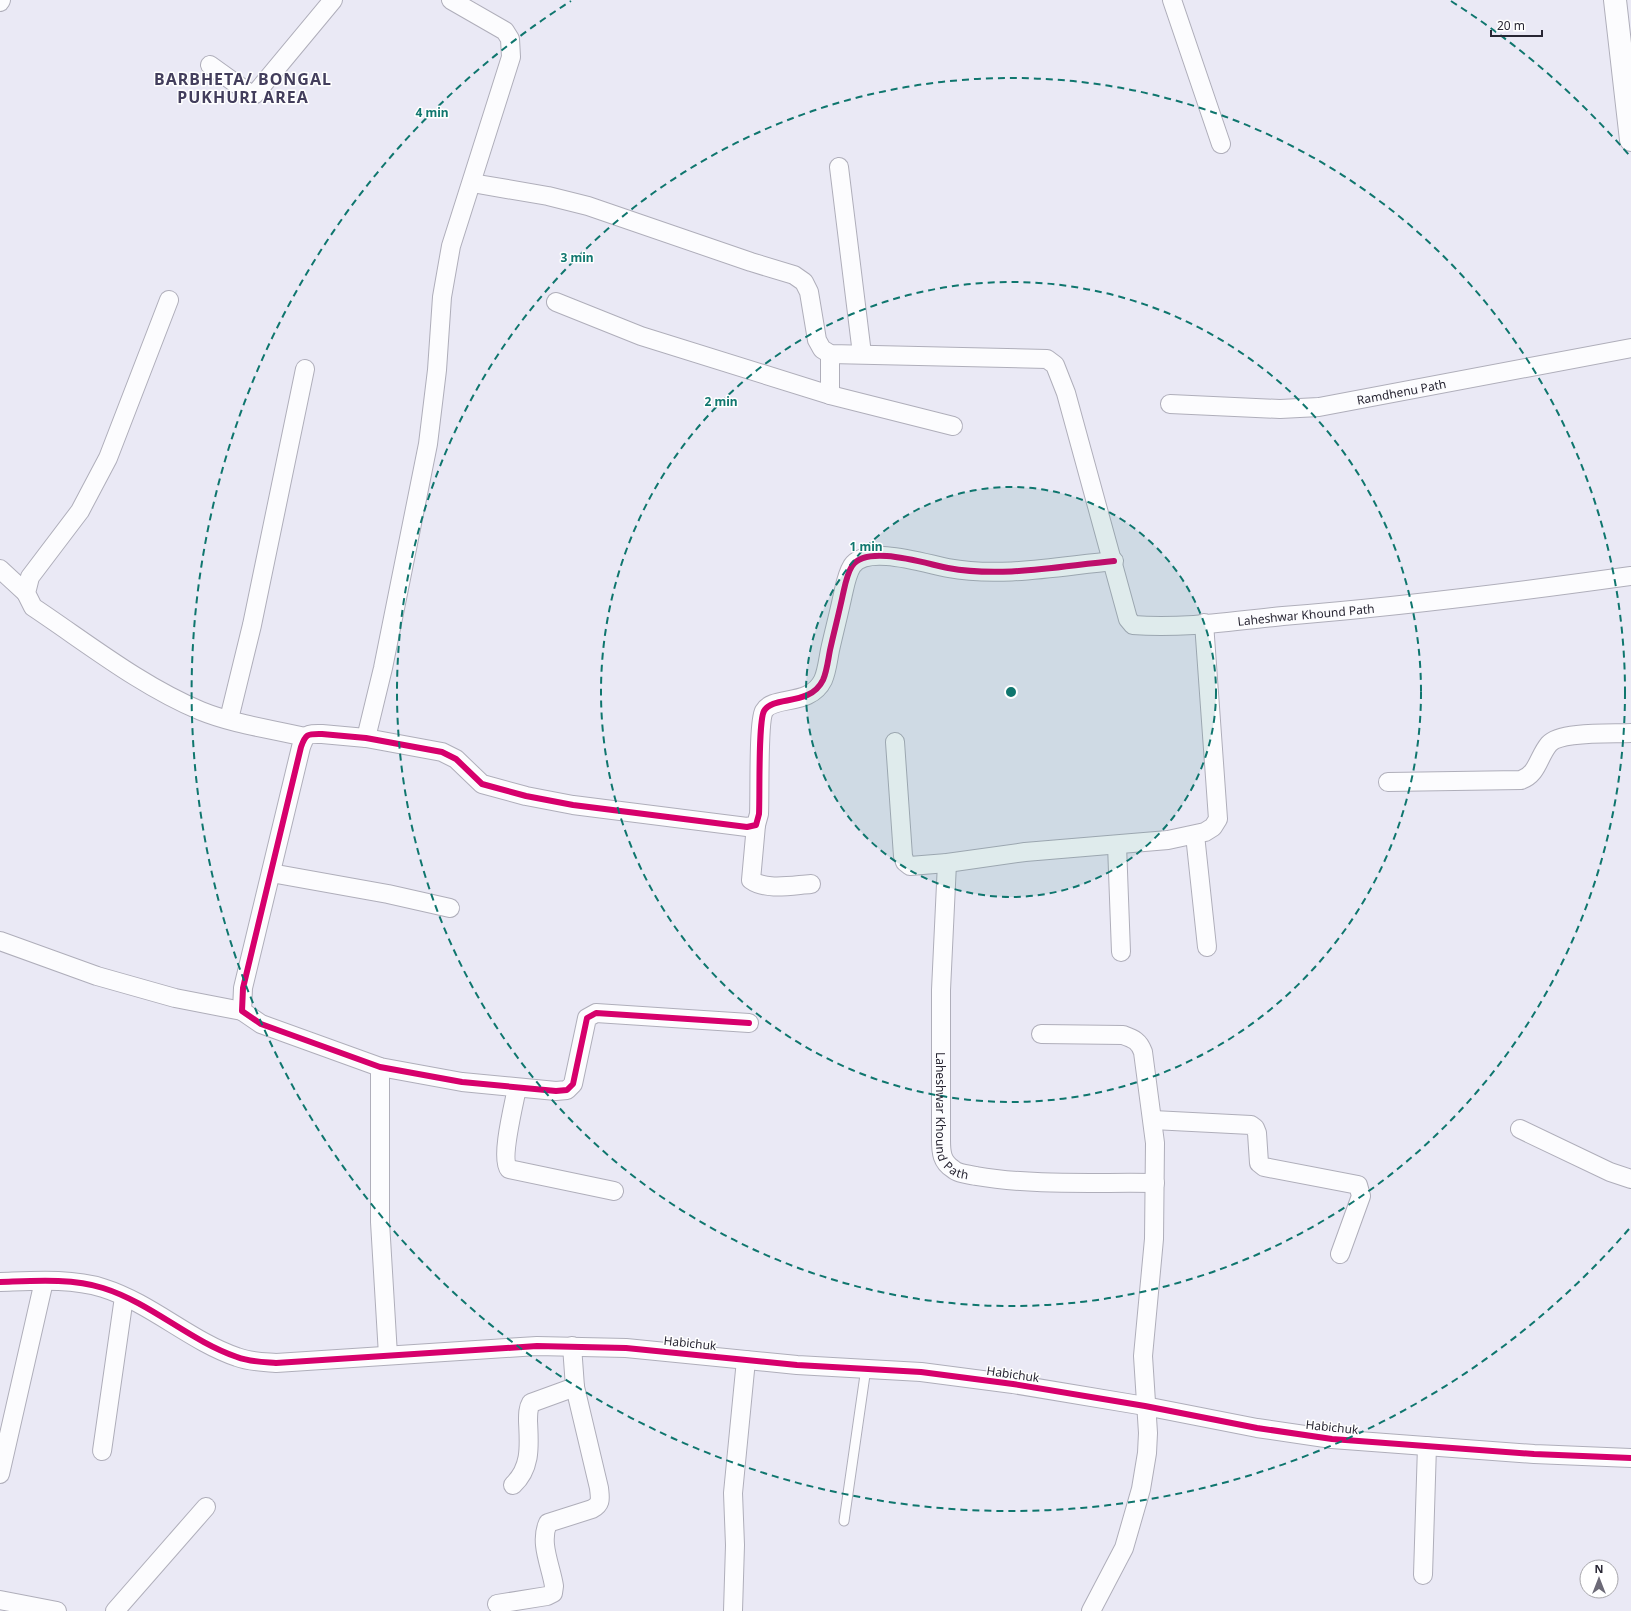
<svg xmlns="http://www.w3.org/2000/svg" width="1631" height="1611" font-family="'Noto Sans',sans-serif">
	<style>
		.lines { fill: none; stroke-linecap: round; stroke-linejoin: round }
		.service-casing { stroke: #afaeba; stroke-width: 11 }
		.minor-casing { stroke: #afaeba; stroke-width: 20 }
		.primary-casing { stroke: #afaeba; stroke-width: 24 }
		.service { stroke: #fcfcfe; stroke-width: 9 }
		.minor { stroke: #fcfcfe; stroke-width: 18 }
		.primary { stroke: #fcfcfe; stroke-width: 22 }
		.cycleway-casing { stroke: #fff; stroke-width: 8 }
		.cycleway { stroke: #d6006c; stroke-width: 6 }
		.ring { fill: none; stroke: #0f766e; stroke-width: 2; stroke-dasharray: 7 5 }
		.labels { text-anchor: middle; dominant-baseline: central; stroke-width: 3; stroke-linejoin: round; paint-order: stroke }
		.street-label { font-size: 12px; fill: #282633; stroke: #fff }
		.district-label { font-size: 16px; font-weight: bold; letter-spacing: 1px; fill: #433e5c; stroke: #fff }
		.centre { fill: #0f766e; stroke: #fff; stroke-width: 2 }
		.ring-label { font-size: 12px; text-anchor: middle; font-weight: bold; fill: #0f766e; stroke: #fff; stroke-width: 3; stroke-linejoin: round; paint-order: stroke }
	</style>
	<rect width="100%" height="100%" fill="#eae9f5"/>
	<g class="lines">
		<g class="service-casing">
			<path id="service" d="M 844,1521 L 866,1368"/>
		</g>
		<g class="minor-casing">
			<g id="minor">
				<path d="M 1172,0 L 1221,144"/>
				<path d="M 0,2 L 1,0"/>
				<path d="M 210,65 L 249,93 L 255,94 L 333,0"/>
				<path d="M 839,167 L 862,354"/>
				<path id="s1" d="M 472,183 L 548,196 L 588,206 L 751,262 L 794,275 L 804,282 L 809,292 L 817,340 L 822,349 L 830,354 L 1047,359 L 1055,365 L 1066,393 L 1128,619 L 1133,625 C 1182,629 1234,621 1283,616 C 1399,607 1516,592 1631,576"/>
				<path d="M 169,300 L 108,458 L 90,492 L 80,511 L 30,577 L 26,593 L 33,607 C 87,643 141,686 201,711 C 233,724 271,729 305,737"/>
				<path d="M 556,302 L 641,336 L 830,395"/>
				<path d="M 830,354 L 830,395 L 953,426"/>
				<path id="s2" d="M 1170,404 L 1280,409 L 1319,407 L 1631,348"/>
				<path d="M 0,569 L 26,593"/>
				<path d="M 229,719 L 252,625 L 305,369"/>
				<path d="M 366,738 L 383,668 L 428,444 L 437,370 L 442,297 L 451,246 L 511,57 L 510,39 L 505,31 L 451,0"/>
				<path d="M 895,742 L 903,856 L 905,862 L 910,866 L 947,863 L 1025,852 L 1168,840 L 1205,832 L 1213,827 L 1218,819 L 1204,623"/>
				<path d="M 1388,782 L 1521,780 C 1538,774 1538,757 1549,744 C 1560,731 1613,734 1631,733"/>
				<path d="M 756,825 L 751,880 C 766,891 794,885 811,884"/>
				<path d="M 1195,835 L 1207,947"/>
				<path d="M 1117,845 L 1121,952"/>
				<path id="s3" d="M 947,863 L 941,990 L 941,1140 C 941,1153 942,1162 953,1169 C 958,1174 969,1174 976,1176 C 1034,1186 1097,1182 1155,1183"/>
				<path d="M 271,873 L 388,894 L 450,908"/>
				<path d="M 0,941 L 97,976 L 175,998 L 242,1011"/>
				<path d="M 749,1023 L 596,1013 L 587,1018 L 573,1084 L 567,1090 L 556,1091 L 462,1082 L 380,1067 L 261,1024 L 242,1011 L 243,988 L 301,747 C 306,733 308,734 322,734 L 366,738 L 442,752 L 456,759 L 482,784 L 526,796 L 573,805 L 747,827 L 756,825 L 759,814 C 760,797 758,722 764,711 C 773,695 810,707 823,680 C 827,671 828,660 830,650 C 834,632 839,613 843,594 C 845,585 847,574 852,566 C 867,544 926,564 948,568 C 1002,578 1060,566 1114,561"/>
				<path d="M 1041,1034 L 1123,1035 C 1134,1039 1139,1041 1143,1052 L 1155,1143 L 1154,1239 L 1143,1356 L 1148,1433 L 1147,1453 L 1141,1489 L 1124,1548 L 1091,1611"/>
				<path d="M 380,1067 L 380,1222 L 388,1355"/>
				<path d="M 517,1088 C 514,1104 500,1159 509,1169 L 614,1191"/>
				<path d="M 1153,1120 L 1251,1125 L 1255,1128 L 1257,1133 L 1259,1163 L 1264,1167 L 1358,1185 L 1361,1196 L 1340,1254"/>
				<path d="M 1520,1129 L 1610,1172 L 1631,1179"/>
				<path d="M 0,1282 C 33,1281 71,1278 103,1288 C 151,1303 190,1341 237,1357 C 250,1362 263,1362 276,1363 L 537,1346 L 626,1348 L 797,1365 L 921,1372 L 1013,1384 L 1145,1406 L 1257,1428 L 1332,1439 L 1534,1454 L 1631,1458"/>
				<path d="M 102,1451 L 124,1297"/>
				<path d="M 0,1474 L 44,1281"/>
				<path d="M 513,1485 C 532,1467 529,1444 528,1421 C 528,1414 528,1408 531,1403 L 575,1387"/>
				<path d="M 1423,1575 L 1427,1446"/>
				<path d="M 0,1600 L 57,1611"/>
				<path d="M 497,1604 L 547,1596 L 553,1593 L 554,1586 C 551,1566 539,1543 548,1523 L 592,1509 C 602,1504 600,1498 599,1488 L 575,1387 L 572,1346"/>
				<path d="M 115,1611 L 206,1507"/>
				<path d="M 733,1611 L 735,1545 L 733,1493 L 746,1360"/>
			</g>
		</g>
		<g class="primary-casing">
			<path id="primary" d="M 1615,0 L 1631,140"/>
		</g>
		<use href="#service" class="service"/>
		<use href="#minor" class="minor"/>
		<use href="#primary" class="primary"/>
		<g class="cycleway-casing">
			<g id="cycleway">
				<path d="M 749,1023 L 596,1013 L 587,1018 L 573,1084 L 567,1090 L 556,1091 L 462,1082 L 380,1067 L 261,1024 L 242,1011 L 243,988 L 301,747 C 306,733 308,734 322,734 L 366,738 L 442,752 L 456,759 L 482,784 L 526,796 L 573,805 L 747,827 L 756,825 L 759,814 C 760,797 758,722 764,711 C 773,695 810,707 823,680 C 827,671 828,660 830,650 C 834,632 839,613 843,594 C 845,585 847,574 852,566 C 867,544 926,564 948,568 C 1002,578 1060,566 1114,561"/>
				<path d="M 0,1282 C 33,1281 71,1278 103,1288 C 151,1303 190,1341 237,1357 C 250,1362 263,1362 276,1363 L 537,1346 L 626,1348 L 797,1365 L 921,1372 L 1013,1384 L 1145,1406 L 1257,1428 L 1332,1439 L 1534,1454 L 1631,1458"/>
			</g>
		</g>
		<use href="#cycleway" class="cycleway"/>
	</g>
	<circle cx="1011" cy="692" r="205" fill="#0f766e" fill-opacity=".12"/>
	<g class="ring">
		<circle cx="1011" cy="692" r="205"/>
		<circle cx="1011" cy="692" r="410"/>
		<circle cx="1011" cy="692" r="614"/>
		<path d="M1629 1229A819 819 0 1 1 571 1M1451 1A819 819 0 0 1 1629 155"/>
	</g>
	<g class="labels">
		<g class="street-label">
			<text stroke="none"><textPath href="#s2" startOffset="233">Ramdhenu Path</textPath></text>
			<text stroke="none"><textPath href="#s1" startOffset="1100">Laheshwar Khound Path</textPath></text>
			<text stroke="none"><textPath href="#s3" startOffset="258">Laheshwar Khound Path</textPath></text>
			<text transform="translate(690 1343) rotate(6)">Habichuk</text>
			<text transform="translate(1013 1374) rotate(8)">Habichuk</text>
			<text transform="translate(1332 1427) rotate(6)">Habichuk</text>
		</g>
		<g class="district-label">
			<text x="243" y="79">BARBHETA/ BONGAL<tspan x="243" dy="18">PUKHURI AREA</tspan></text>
		</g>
	</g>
	<circle cx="1011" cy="692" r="6" class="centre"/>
	<g class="ring-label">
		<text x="432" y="117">4 min</text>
		<text x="577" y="262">3 min</text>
		<text x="721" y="406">2 min</text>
		<text x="866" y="551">1 min</text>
	</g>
	<g transform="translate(1599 1579)"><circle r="19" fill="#ffffff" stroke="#a9a8ad"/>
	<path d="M0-3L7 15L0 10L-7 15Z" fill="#6c6a77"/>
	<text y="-6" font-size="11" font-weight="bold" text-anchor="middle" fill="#282633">N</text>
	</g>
	<path d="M1491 30v6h51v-6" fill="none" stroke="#282633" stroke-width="2"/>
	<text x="1497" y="30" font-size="12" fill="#282633" stroke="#ffffff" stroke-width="3" paint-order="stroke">20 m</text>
</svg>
